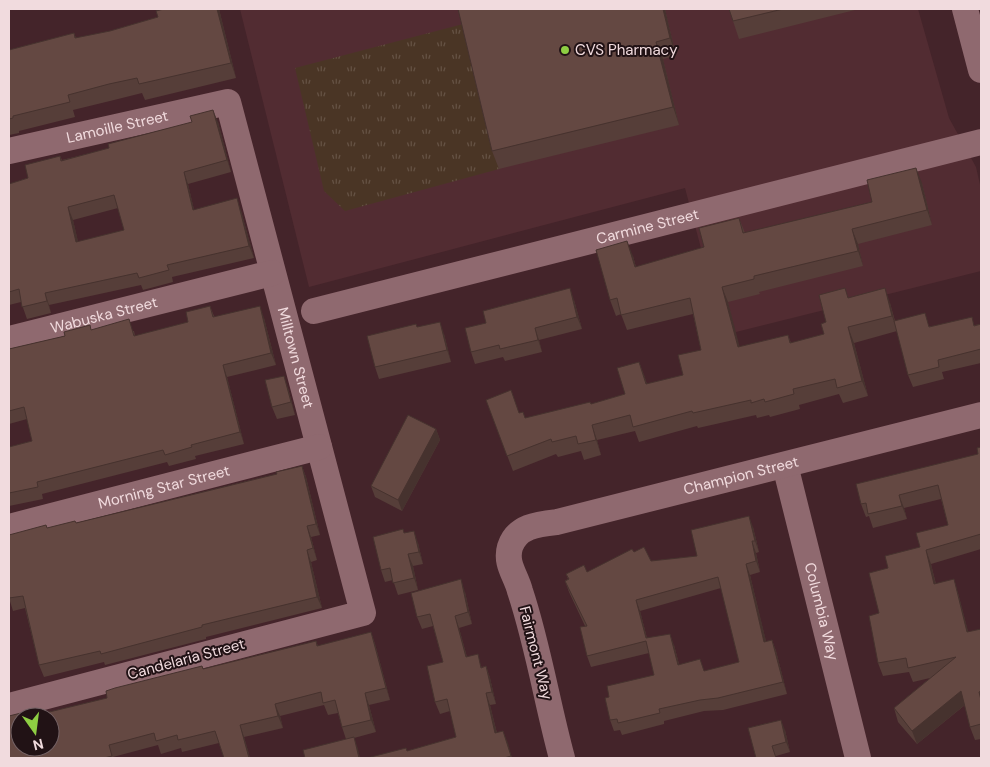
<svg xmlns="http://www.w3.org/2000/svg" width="990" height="767" font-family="'DM Sans',sans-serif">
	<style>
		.built { fill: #522c32 }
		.grass { fill: url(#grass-tufts) }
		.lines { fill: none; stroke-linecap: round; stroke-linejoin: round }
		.minor { stroke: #8f696f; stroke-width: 26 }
		.wall { fill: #563e39; fill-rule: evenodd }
		.shaded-wall { fill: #46322e }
		.building { fill: #644842; stroke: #46322e; fill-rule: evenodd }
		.poi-dot { fill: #8ece43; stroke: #211215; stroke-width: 2 }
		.labels { text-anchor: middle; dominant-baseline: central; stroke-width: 4; stroke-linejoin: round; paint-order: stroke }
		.poi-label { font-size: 15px; fill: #f1dbde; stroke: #211215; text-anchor: start }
		.street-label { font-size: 15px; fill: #f1dbde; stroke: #211215 }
	</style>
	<defs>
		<pattern id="grass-tufts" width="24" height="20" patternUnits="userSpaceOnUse" patternTransform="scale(1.25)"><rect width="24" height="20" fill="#4a3525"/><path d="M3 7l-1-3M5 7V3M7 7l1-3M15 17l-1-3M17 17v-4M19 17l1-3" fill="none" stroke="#655244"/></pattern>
	</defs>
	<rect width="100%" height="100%" fill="#44242a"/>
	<path class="built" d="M 240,9 L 918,9 L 949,118 L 976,167 L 981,189 L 981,271 L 724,335 L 685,188 L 309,287 Z"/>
	<path class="grass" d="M 463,24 L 499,169 L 345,211 L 324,191 L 295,68 Z"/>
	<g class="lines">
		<g class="minor">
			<path d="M 965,9 L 981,70"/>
			<path id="s1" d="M 9,151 L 228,102 L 363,613 L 9,706"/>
			<path id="s2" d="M 314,311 L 981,142"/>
			<path id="s3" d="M 9,339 L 272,273"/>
			<path id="s4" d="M 785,465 L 858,758"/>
			<path id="s5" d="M 9,527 L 319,447"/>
			<path id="s6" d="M 562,758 C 547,703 538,645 520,591 C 516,575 505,564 510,547 C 517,526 538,524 557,522 L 981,415"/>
		</g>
	</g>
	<g class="wall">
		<path d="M 164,9 L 219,9 L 236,78 L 145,100 L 142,93 L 114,100 L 73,110 L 75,117 L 19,131 L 19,133 L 9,135 L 9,50 L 74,33 L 76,38 L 110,31 L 158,17 Z"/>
		<path d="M 458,9 L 665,9 L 676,56 L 663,59 L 679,125 L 499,169 L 492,151 Z"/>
		<path d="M 729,9 L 859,9 L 739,39 Z"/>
		<path d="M 218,122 L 231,172 L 188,184 L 194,210 L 241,211 L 254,258 L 172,277 L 173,282 L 143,290 L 141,285 L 49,305 L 51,313 L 27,319 L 21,302 L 9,305 L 9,184 L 28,178 L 60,156 L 62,160 ZM 118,208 L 124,230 L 78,242 L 73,220 Z"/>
		<path d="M 922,183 L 932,225 L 858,244 L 863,266 L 759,292 L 760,294 L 728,302 L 739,347 L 788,335 L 791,343 L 824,334 L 826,322 L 849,297 L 890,303 L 895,321 L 930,326 L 975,325 L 981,324 L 981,363 L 942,372 L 944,379 L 913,387 L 908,375 L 897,331 L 854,343 L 868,396 L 843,403 L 839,394 L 799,405 L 800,409 L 770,417 L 769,415 L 757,418 L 756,415 L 698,428 L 697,426 L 639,442 L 635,431 L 597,440 L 601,455 L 584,460 L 581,451 L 558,457 L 556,454 L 513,471 L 486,400 L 519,413 L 525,418 L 591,404 L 625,394 L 639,362 L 647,384 L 683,375 L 701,350 L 693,314 L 627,330 L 621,314 L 616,316 L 610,300 L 633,256 L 636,267 L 704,247 L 739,218 L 745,233 L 872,202 Z"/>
		<path d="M 574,300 L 582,329 L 539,340 L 542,352 L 505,361 L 503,357 L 475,364 L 471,352 Z"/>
		<path d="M 210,306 L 214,316 L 264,318 L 276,365 L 227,377 L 244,444 L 195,456 L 196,459 L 169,466 L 167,462 L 42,494 L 43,499 L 9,506 L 9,447 L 32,441 L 27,419 L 9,424 L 9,349 L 91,330 L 134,331 L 135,336 L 188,322 Z"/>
		<path d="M 417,327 L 444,334 L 451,362 L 379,379 L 375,367 Z"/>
		<path d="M 288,388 L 295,415 L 277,419 L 272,407 Z"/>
		<path d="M 436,429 L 440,440 L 402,511 L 375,497 L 371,486 Z"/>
		<path d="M 981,447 L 981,549 L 931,564 L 936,584 L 958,593 L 968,632 L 981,629 L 981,739 L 975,740 L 970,727 L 965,705 L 917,744 L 898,722 L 894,708 L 930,678 L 913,682 L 909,672 L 883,676 L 878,663 L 879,613 L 888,568 L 920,547 L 948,525 L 941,499 L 904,508 L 907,519 L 873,528 L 869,516 L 866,517 L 861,504 L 978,454 Z"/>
		<path d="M 302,466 L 306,477 L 320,535 L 311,537 L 317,560 L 311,562 L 322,608 L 206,637 L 206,639 L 105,665 L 104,662 L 44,677 L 39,665 L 25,608 L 13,611 L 9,598 L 76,523 L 277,474 Z"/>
		<path d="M 753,527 L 759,552 L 756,553 L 760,572 L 750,575 L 766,642 L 772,640 L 776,651 L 787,694 L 723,710 L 704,711 L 664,721 L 664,724 L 622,735 L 620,730 L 614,731 L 610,720 L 609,697 L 654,675 L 649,653 L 591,667 L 587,656 L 585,626 L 569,592 L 565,581 L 568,579 L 566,574 L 587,572 L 634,552 L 651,561 L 697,556 ZM 721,588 L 739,662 L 705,671 L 679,664 L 674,645 L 647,638 L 640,611 Z"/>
		<path d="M 404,533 L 418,543 L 423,564 L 413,566 L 418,590 L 398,595 L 393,580 L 385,582 L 381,570 Z"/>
		<path d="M 465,592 L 472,624 L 459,628 L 467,657 L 482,667 L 486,666 L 490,678 L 496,704 L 490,705 L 497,733 L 503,731 L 512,758 L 367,758 L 407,751 L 456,737 L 450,711 L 440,714 L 435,702 L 443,662 L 433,626 L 422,629 L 417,617 Z"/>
		<path d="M 371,632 L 375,644 L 390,700 L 369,705 L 376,732 L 354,738 L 360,758 L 305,758 L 346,739 L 342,727 L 338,713 L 328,715 L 324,705 L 280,716 L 283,728 L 244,737 L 250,758 L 224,758 L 219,743 L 182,752 L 181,748 L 161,754 L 158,745 L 113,757 L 114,758 L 9,758 L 41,714 L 107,698 L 203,669 L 316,641 L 318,646 Z"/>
		<path d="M 785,730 L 790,752 L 776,756 L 776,758 L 756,758 Z"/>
	</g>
	<g class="shaded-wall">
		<path d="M 217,9 L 219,9 L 236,78 L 231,63 Z"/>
		<path d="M 663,9 L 665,9 L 676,56 L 670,38 Z"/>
		<path d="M 656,42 L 663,59 L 679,125 L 673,107 Z"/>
		<path d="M 213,110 L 218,122 L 231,172 L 227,160 Z"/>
		<path d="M 916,168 L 922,183 L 932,225 L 927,210 Z"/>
		<path d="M 184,172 L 188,184 L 197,222 L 193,210 Z"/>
		<path d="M 237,198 L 241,211 L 254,258 L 249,246 Z"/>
		<path d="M 68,207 L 73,220 L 81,254 L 76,242 Z"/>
		<path d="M 852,229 L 858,244 L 863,266 L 858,251 Z"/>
		<path d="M 627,241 L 633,256 L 640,283 L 635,267 Z"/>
		<path d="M 722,287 L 728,302 L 744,363 L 738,347 Z"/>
		<path d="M 570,288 L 574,300 L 582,329 L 577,317 Z"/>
		<path d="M 885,288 L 890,303 L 897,331 L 892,316 Z"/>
		<path d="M 45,293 L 49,305 L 51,313 L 47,301 Z"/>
		<path d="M 260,306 L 264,318 L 276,365 L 271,353 Z"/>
		<path d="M 440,322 L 444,334 L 451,362 L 447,350 Z"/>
		<path d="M 848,327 L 854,343 L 868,396 L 862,381 Z"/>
		<path d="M 535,328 L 539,340 L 542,352 L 538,340 Z"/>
		<path d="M 639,362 L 645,377 L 651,400 L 646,384 Z"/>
		<path d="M 223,365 L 227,377 L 244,444 L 240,432 Z"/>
		<path d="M 284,376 L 288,388 L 295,415 L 291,402 Z"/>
		<path d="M 592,425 L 597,440 L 601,455 L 596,440 Z"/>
		<path d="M 436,429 L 440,440 L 402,511 L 398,500 Z"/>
		<path d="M 302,466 L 306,477 L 320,535 L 316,524 Z"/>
		<path d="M 899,495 L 904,508 L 907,519 L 902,506 Z"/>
		<path d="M 749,516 L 753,527 L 759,552 L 755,541 Z"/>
		<path d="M 307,526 L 311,537 L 317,560 L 313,548 Z"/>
		<path d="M 414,531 L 418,543 L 423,564 L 419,552 Z"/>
		<path d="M 752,541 L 756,553 L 760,572 L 756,561 Z"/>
		<path d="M 307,550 L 311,562 L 322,608 L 317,597 Z"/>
		<path d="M 926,550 L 931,564 L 939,598 L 934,584 Z"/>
		<path d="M 408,554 L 413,566 L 418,590 L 414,578 Z"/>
		<path d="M 746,564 L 750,575 L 769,653 L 764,642 Z"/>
		<path d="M 461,579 L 465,592 L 472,624 L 468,612 Z"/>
		<path d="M 954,579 L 958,593 L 972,646 L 967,632 Z"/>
		<path d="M 636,600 L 640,611 L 650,650 L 646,638 Z"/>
		<path d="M 455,616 L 459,628 L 470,669 L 466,657 Z"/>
		<path d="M 371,632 L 375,644 L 390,700 L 386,688 Z"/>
		<path d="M 670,634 L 674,645 L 682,676 L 678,665 Z"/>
		<path d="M 772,640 L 776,651 L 787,694 L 783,682 Z"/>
		<path d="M 486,666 L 490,678 L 496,704 L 492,692 Z"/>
		<path d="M 961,691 L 966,704 L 917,744 L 912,731 Z"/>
		<path d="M 365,693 L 369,705 L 376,732 L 371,720 Z"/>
		<path d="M 486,693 L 490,705 L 500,746 L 495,733 Z"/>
		<path d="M 275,704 L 280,716 L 283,728 L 278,716 Z"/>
		<path d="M 781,720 L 785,730 L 790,752 L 786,742 Z"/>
		<path d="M 240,725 L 244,737 L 250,758 L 249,758 Z"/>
		<path d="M 503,731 L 508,743 L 512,758 L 511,756 Z"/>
		<path d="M 354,737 L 358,749 L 360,758 L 359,758 Z"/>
	</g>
	<g class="building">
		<path d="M 164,9 L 217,9 L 231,63 L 139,84 L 137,78 L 109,84 L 68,95 L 70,102 L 13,116 L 13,118 L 9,119 L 9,50 L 74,33 L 75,38 L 110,31 L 158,17 L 156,11 Z"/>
		<path d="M 458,9 L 663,9 L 670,38 L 656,42 L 673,107 L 492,151 Z"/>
		<path d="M 729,9 L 783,9 L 733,21 Z"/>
		<path d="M 213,110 L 227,160 L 184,172 L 193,210 L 237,198 L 249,246 L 167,265 L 169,270 L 139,278 L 137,273 L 45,293 L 47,301 L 22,307 L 19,289 L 9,292 L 9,184 L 28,178 L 25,165 L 60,156 L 61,161 L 109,148 L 108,144 L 192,122 L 190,116 ZM 114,195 L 124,230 L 76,242 L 68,207 Z"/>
		<path d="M 916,168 L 927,210 L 852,229 L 858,251 L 754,276 L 754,279 L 722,287 L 738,347 L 788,335 L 790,343 L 824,334 L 821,324 L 826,322 L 819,295 L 845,288 L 848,298 L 885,288 L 892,316 L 848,327 L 862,381 L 837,388 L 835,379 L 793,389 L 794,394 L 765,402 L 764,399 L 751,403 L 751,400 L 693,413 L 692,411 L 633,427 L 630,415 L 592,425 L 596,440 L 578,444 L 576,436 L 552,442 L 551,439 L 507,456 L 486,400 L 511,390 L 519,413 L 523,412 L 525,418 L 590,402 L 591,404 L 625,394 L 617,368 L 639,362 L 646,384 L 683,375 L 678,355 L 701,350 L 690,298 L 621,315 L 617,298 L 610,300 L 596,250 L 627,241 L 635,267 L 704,247 L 699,228 L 739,218 L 743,233 L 872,202 L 867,180 Z"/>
		<path d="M 570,288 L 577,317 L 535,328 L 538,340 L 500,349 L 499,345 L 471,352 L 465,328 L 486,323 L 483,311 Z"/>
		<path d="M 210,306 L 213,317 L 260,306 L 271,353 L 223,365 L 240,432 L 191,445 L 192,447 L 165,455 L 163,450 L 37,482 L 38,487 L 9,493 L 9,447 L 32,441 L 24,407 L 9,411 L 9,349 L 65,336 L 64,332 L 90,325 L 91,330 L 129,319 L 134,336 L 188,322 L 186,312 Z"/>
		<path d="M 925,313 L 929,327 L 972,317 L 974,326 L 981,324 L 981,349 L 938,360 L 939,367 L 908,375 L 894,321 Z"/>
		<path d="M 440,322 L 447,350 L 375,367 L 367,336 L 416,324 L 417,327 Z"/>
		<path d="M 284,376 L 291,402 L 272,407 L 265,380 Z"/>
		<path d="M 408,415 L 436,429 L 398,500 L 371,486 Z"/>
		<path d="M 981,447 L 981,536 L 981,534 L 926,550 L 934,584 L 954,579 L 967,632 L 981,629 L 981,691 L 979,692 L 981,700 L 981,724 L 970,727 L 961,691 L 912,731 L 894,708 L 956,657 L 908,668 L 906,658 L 878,663 L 869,616 L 879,613 L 869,573 L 888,568 L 885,556 L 920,547 L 916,533 L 948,525 L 938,485 L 899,495 L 902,506 L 868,514 L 866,503 L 861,504 L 856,484 L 978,454 L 977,448 Z"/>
		<path d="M 302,466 L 316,524 L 307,526 L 313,548 L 307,550 L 317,597 L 202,625 L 202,627 L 101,654 L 100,651 L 39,665 L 23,596 L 9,598 L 9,535 L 46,525 L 47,528 L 75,521 L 76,523 L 277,474 L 276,472 Z"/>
		<path d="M 749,516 L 755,541 L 752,541 L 756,561 L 746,564 L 764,642 L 772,640 L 783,682 L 718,698 L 700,700 L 659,709 L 660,713 L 618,723 L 617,719 L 610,720 L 605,698 L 609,697 L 607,686 L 654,675 L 646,641 L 587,656 L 580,627 L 587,626 L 565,581 L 569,579 L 566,574 L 584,565 L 587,572 L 632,549 L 634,552 L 644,547 L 651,561 L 697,556 L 691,530 ZM 718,577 L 739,662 L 704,671 L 700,659 L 678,665 L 670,634 L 646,638 L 636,600 Z"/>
		<path d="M 403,529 L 404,533 L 414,531 L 419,552 L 408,554 L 414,578 L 393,583 L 390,568 L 381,570 L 373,537 Z"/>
		<path d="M 461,579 L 468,612 L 455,616 L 466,657 L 478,654 L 481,668 L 486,666 L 492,692 L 486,693 L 495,733 L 503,731 L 511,756 L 504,758 L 367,758 L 406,748 L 407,751 L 456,737 L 447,699 L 435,702 L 427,666 L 443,662 L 430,614 L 417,617 L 411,593 Z"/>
		<path d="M 371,632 L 386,688 L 365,693 L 371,720 L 342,727 L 335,700 L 323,703 L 321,692 L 275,704 L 278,716 L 240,725 L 249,758 L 224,758 L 215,731 L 178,740 L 177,735 L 156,741 L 154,733 L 109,745 L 112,756 L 104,758 L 9,758 L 9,716 L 25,712 L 26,715 L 41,712 L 41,714 L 107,698 L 106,691 L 115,688 L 202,666 L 203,669 L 316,641 L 317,646 ZM 20,717 L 50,717 L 50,747 L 20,747 Z"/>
		<path d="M 781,720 L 786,742 L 772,746 L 776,758 L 756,758 L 748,728 Z"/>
		<path d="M 354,737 L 359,758 L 305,758 L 303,750 Z"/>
	</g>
	<circle class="poi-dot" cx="565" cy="50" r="5"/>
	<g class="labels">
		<g class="poi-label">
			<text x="575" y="50">CVS Pharmacy</text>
		</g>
		<g class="street-label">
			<text stroke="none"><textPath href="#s1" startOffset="111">Lamoille Street</textPath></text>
			<text stroke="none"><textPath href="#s2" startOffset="344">Carmine Street</textPath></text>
			<text stroke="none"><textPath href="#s3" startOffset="98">Wabuska Street</textPath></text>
			<text stroke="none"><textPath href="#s1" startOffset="489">Milltown Street</textPath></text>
			<text stroke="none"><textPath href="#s6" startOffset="465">Champion Street</textPath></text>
			<text stroke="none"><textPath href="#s5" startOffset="160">Morning Star Street</textPath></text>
			<text stroke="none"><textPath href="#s4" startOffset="151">Columbia Way</textPath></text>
			<text transform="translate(536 653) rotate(76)">Fairmont Way</text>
			<text transform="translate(186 659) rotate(-15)">Candelaria Street</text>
		</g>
	</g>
	<rect width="990" height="767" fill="none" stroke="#f1dbde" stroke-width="20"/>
	<g transform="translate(35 732) rotate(166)"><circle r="24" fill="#211215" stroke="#746265"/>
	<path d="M0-4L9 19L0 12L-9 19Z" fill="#8ece43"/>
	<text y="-8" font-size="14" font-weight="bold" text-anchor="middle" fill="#f1dbde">N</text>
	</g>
</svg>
